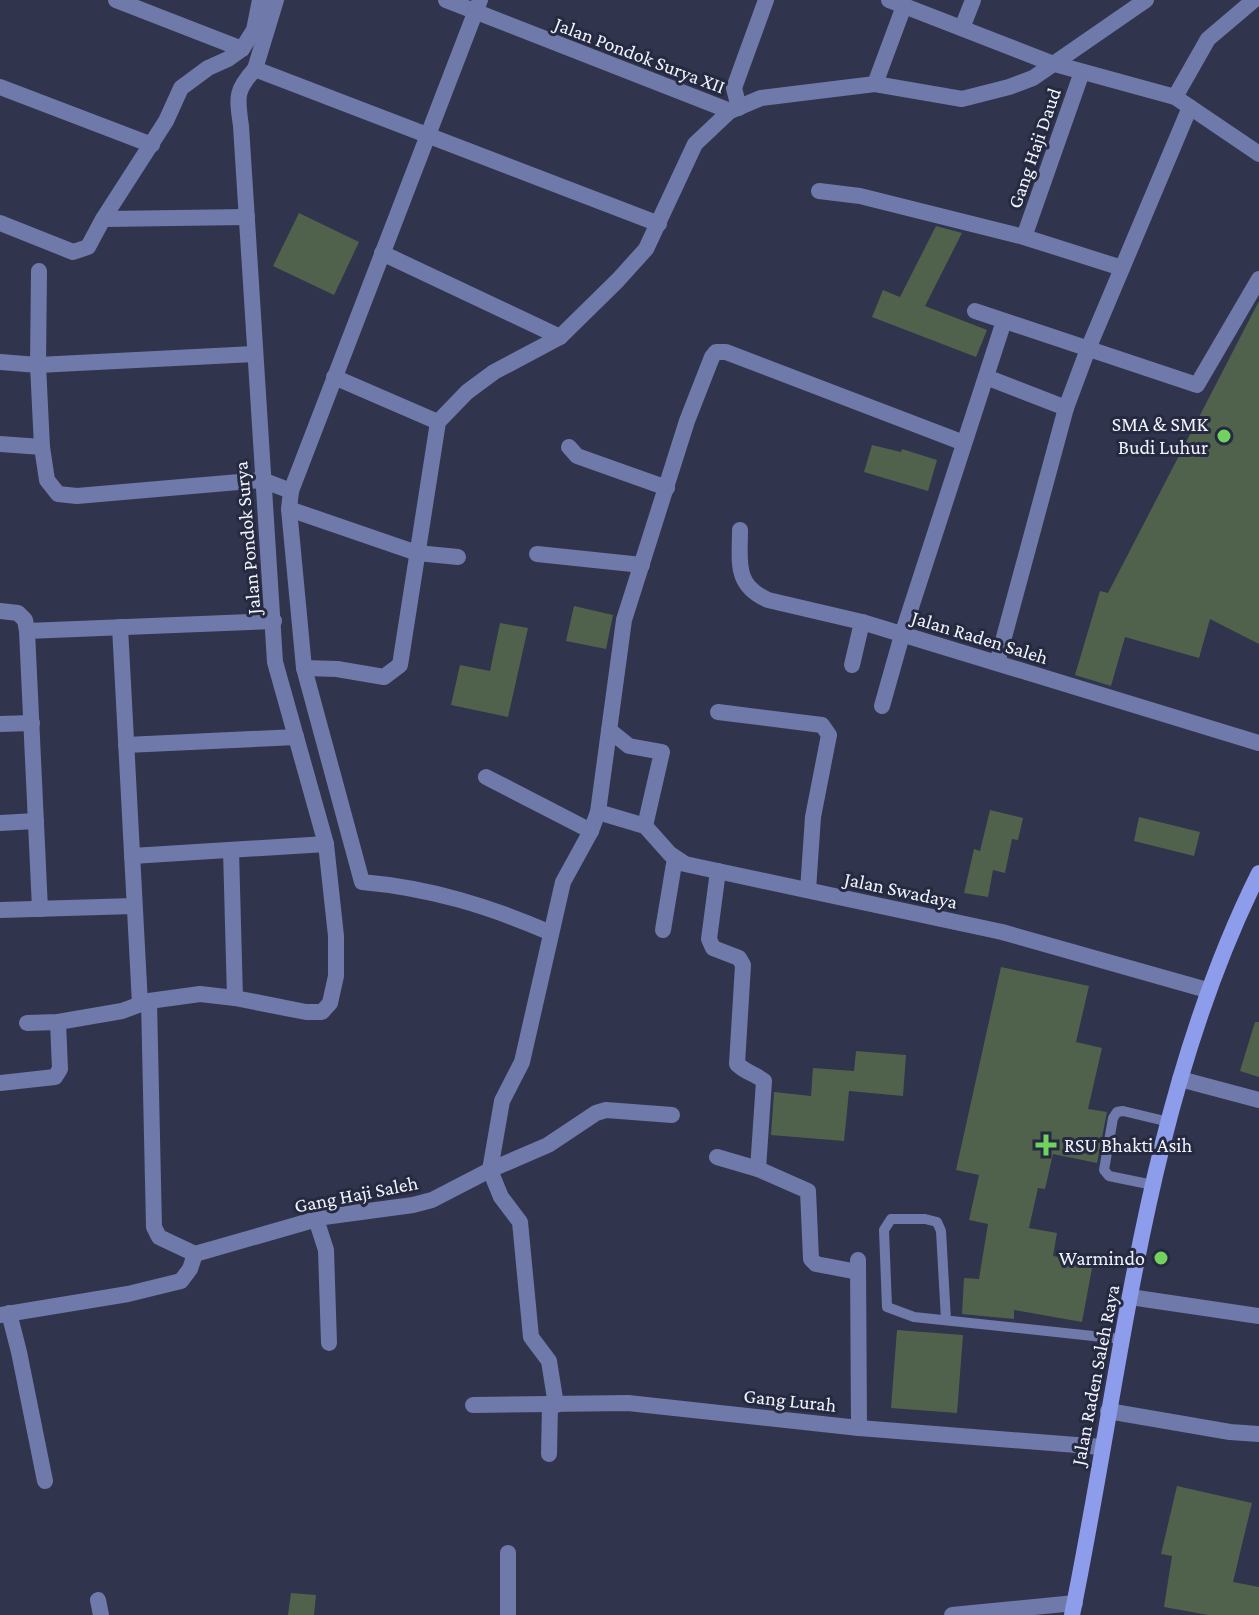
<svg xmlns="http://www.w3.org/2000/svg" width="1259" height="1615" font-family="'Crimson Pro',serif">
	<style>
		.building { fill: #50624c }
		.lines { fill: none; stroke-linecap: round; stroke-linejoin: round }
		.service { stroke: #6f79aa; stroke-width: 10 }
		.minor { stroke: #6f79aa; stroke-width: 16 }
		.secondary { stroke: #8e9deb; stroke-width: 16 }
		.poi-dot { fill: #71d25e; stroke: #262a41; stroke-width: 3 }
		.labels { text-anchor: middle; dominant-baseline: central; stroke-width: 6; stroke-linejoin: round; paint-order: stroke }
		.street-label { font-size: 20px; fill: #f2f4fd; stroke: #262a41 }
		.poi-label { font-size: 20px; fill: #f2f4fd; stroke: #262a41; text-anchor: end }
	</style>
	<rect width="100%" height="100%" fill="#30344c"/>
	<g class="building">
		<path d="M 299,213 L 359,242 L 334,295 L 273,266 Z"/>
		<path d="M 936,226 L 962,233 L 925,306 L 987,330 L 976,357 L 872,317 L 883,290 L 900,297 Z"/>
		<path d="M 1259,301 L 1259,644 L 1210,619 L 1199,658 L 1125,637 L 1111,686 L 1075,675 L 1100,591 L 1108,593 Z"/>
		<path d="M 872,445 L 901,452 L 902,449 L 937,460 L 928,491 L 864,472 Z"/>
		<path d="M 574,606 L 613,615 L 606,649 L 566,641 Z"/>
		<path d="M 500,623 L 528,628 L 508,717 L 451,705 L 460,665 L 490,671 Z"/>
		<path d="M 990,810 L 1023,818 L 1018,840 L 1012,839 L 1005,873 L 993,870 L 988,897 L 964,893 L 974,849 L 980,851 Z"/>
		<path d="M 1139,817 L 1200,832 L 1194,856 L 1134,841 Z"/>
		<path d="M 1001,967 L 1089,986 L 1076,1042 L 1102,1048 L 1088,1109 L 1107,1112 L 1097,1163 L 1053,1154 L 1045,1189 L 1038,1188 L 1029,1228 L 1057,1233 L 1053,1256 L 1093,1263 L 1082,1322 L 1014,1310 L 1014,1319 L 962,1314 L 964,1278 L 979,1279 L 988,1224 L 969,1220 L 979,1175 L 956,1170 Z"/>
		<path d="M 1255,1022 L 1259,1022 L 1259,1077 L 1240,1071 Z"/>
		<path d="M 856,1051 L 906,1055 L 903,1096 L 849,1091 L 844,1141 L 771,1135 L 774,1092 L 811,1096 L 813,1068 L 854,1071 Z"/>
		<path d="M 897,1330 L 963,1335 L 957,1413 L 891,1408 Z"/>
		<path d="M 1177,1486 L 1252,1503 L 1233,1582 L 1259,1587 L 1259,1615 L 1208,1615 L 1164,1607 L 1172,1556 L 1161,1554 Z"/>
		<path d="M 291,1593 L 316,1595 L 314,1615 L 288,1615 Z"/>
	</g>
	<g class="lines">
		<g class="service">
			<path d="M 1153,1185 L 1109,1176 L 1104,1170 L 1113,1118 L 1117,1112 L 1123,1111 L 1169,1122"/>
			<path d="M 946,1320 L 941,1231 L 937,1222 L 925,1219 L 891,1219 L 884,1230 L 887,1307 L 914,1317 L 1121,1339"/>
		</g>
		<g class="minor">
			<path d="M 116,0 L 242,49"/>
			<path d="M 446,0 L 730,111"/>
			<path d="M 480,0 L 291,491 L 289,509 L 304,668 L 337,669 L 384,677 L 400,665 L 438,422 L 467,392 L 494,372 L 560,337 L 618,280 L 646,249 L 695,144 L 730,111 L 761,98 L 875,84 L 962,99 L 1009,87 L 1033,78 L 1146,0"/>
			<path d="M 889,0 L 1051,63 L 1175,97 L 1259,154"/>
			<path d="M 962,28 L 973,0"/>
			<path d="M 255,69 L 659,224"/>
			<path d="M 255,69 L 276,0"/>
			<path d="M 875,84 L 904,6"/>
			<path d="M 0,87 L 152,145"/>
			<path d="M 1175,97 L 1208,39 L 1254,0"/>
			<path d="M 739,108 L 734,88 L 766,0"/>
			<path d="M 819,191 L 860,196 L 1024,237 L 1122,268"/>
			<path d="M 105,219 L 247,217"/>
			<path d="M 0,223 L 73,252 L 88,247 L 103,219 L 166,121 L 181,88 L 208,68 L 228,59 L 242,49 L 254,30 L 260,0"/>
			<path d="M 1024,237 L 1082,72"/>
			<path d="M 382,253 L 560,337"/>
			<path d="M 39,271 L 38,365 L 42,447 L 47,480 L 58,494 L 77,496 L 262,480 L 291,491"/>
			<path d="M 975,311 L 1197,385 L 1259,279"/>
			<path d="M 0,362 L 38,365 L 254,354"/>
			<path d="M 334,377 L 438,422"/>
			<path d="M 986,377 L 1066,408"/>
			<path d="M 0,444 L 42,447"/>
			<path d="M 569,447 L 577,456 L 667,488"/>
			<path d="M 289,509 L 417,553 L 458,557"/>
			<path d="M 740,530 C 740,562 734,585 768,600 L 862,622 L 1259,743"/>
			<path d="M 537,554 L 642,565"/>
			<path d="M 0,611 L 18,613 L 25,620 L 27,631 L 40,909"/>
			<path d="M 120,627 L 140,1004"/>
			<path d="M 27,631 L 274,621"/>
			<path d="M 997,663 L 1066,408 L 1088,349 L 1190,107"/>
			<path d="M 852,665 L 862,622"/>
			<path d="M 304,668 L 362,882 C 430,888 489,906 551,933"/>
			<path d="M 882,706 L 902,635 L 1004,321"/>
			<path d="M 718,712 L 822,725 L 829,735 L 813,817 L 808,890"/>
			<path d="M 0,724 L 32,723"/>
			<path d="M 609,730 L 629,746 L 662,752 L 645,826"/>
			<path d="M 126,745 L 296,737"/>
			<path d="M 486,777 L 591,831"/>
			<path d="M 598,812 L 645,826 L 670,854 L 685,864 L 1002,932 L 1207,990"/>
			<path d="M 0,823 L 36,821"/>
			<path d="M 231,850 L 235,998"/>
			<path d="M 132,856 L 326,844"/>
			<path d="M 718,871 L 709,939 L 713,948 L 739,958 L 743,965 L 737,1064 C 745,1072 755,1074 764,1081 L 758,1169 L 808,1191 L 811,1259 L 816,1264 L 858,1272"/>
			<path d="M 0,910 L 134,906"/>
			<path d="M 663,930 L 675,858"/>
			<path d="M 149,1001 L 154,1227 L 159,1237 L 195,1254"/>
			<path d="M 27,1023 L 58,1022 L 122,1011 L 149,1001 L 200,994 L 235,998 L 306,1012 L 322,1012 L 330,1003 L 336,976 L 336,936 L 326,844 L 275,662 L 241,126 C 237,97 235,91 255,69"/>
			<path d="M 1180,1079 L 1259,1100"/>
			<path d="M 0,1083 L 55,1077 L 60,1069 L 58,1022"/>
			<path d="M 717,1157 L 758,1169"/>
			<path d="M 316,1219 L 326,1250 L 329,1343"/>
			<path d="M 858,1260 L 859,1428"/>
			<path d="M 1130,1297 L 1259,1316"/>
			<path d="M 9,1313 L 19,1352 L 45,1481"/>
			<path d="M 0,1315 L 128,1294 L 181,1281 L 190,1269 L 195,1254 L 324,1217 L 413,1205 L 432,1200 L 490,1170 L 548,1145 L 596,1113 L 606,1110 L 672,1115"/>
			<path d="M 473,1405 L 628,1403 L 859,1428 L 1102,1447"/>
			<path d="M 556,1405 L 549,1361 L 531,1337 L 520,1222 L 501,1197 L 490,1170 L 502,1101 L 522,1062 L 563,882 L 591,831 L 598,812 L 624,620 L 687,421 L 712,357 L 716,352 L 726,352 L 964,443"/>
			<path d="M 1108,1411 L 1230,1432 L 1259,1434"/>
			<path d="M 549,1454 L 550,1405"/>
			<path d="M 98,1600 L 101,1615"/>
			<path d="M 508,1615 L 508,1553"/>
			<path d="M 952,1615 L 1075,1603"/>
		</g>
		<path class="secondary" d="M 1072,1615 C 1123,1366 1144,1104 1259,873"/>
	</g>
	<g class="poi-dot">
		<circle cx="1224" cy="436" r="8"/>
		<path d="M1042 1133h8v8h8v8h-8v8h-8v-8h-8v-8h8z"/>
		<circle cx="1161" cy="1258" r="8"/>
	</g>
	<g class="labels">
		<g class="street-label">
			<text transform="translate(640 55) rotate(21)">Jalan Pondok Surya XII</text>
			<text transform="translate(1034 148) rotate(-71)">Gang Haji Daud</text>
			<text transform="translate(247 538) rotate(-95)">Jalan Pondok Surya</text>
			<text transform="translate(980 637) rotate(17)">Jalan Raden Saleh</text>
			<text transform="translate(901 890) rotate(12)">Jalan Swadaya</text>
			<text transform="translate(356 1194) rotate(-11)">Gang Haji Saleh</text>
			<text transform="translate(1095 1375) rotate(-79)">Jalan Raden Saleh Raya</text>
			<text transform="translate(790 1400) rotate(6)">Gang Lurah</text>
		</g>
		<g class="poi-label">
			<text x="1208" y="424">SMA &amp; SMK<tspan x="1208" dy="23">Budi Luhur</tspan></text>
			<text x="1064" y="1145" text-anchor="start">RSU Bhakti Asih</text>
			<text x="1145" y="1258">Warmindo</text>
		</g>
	</g>
</svg>
